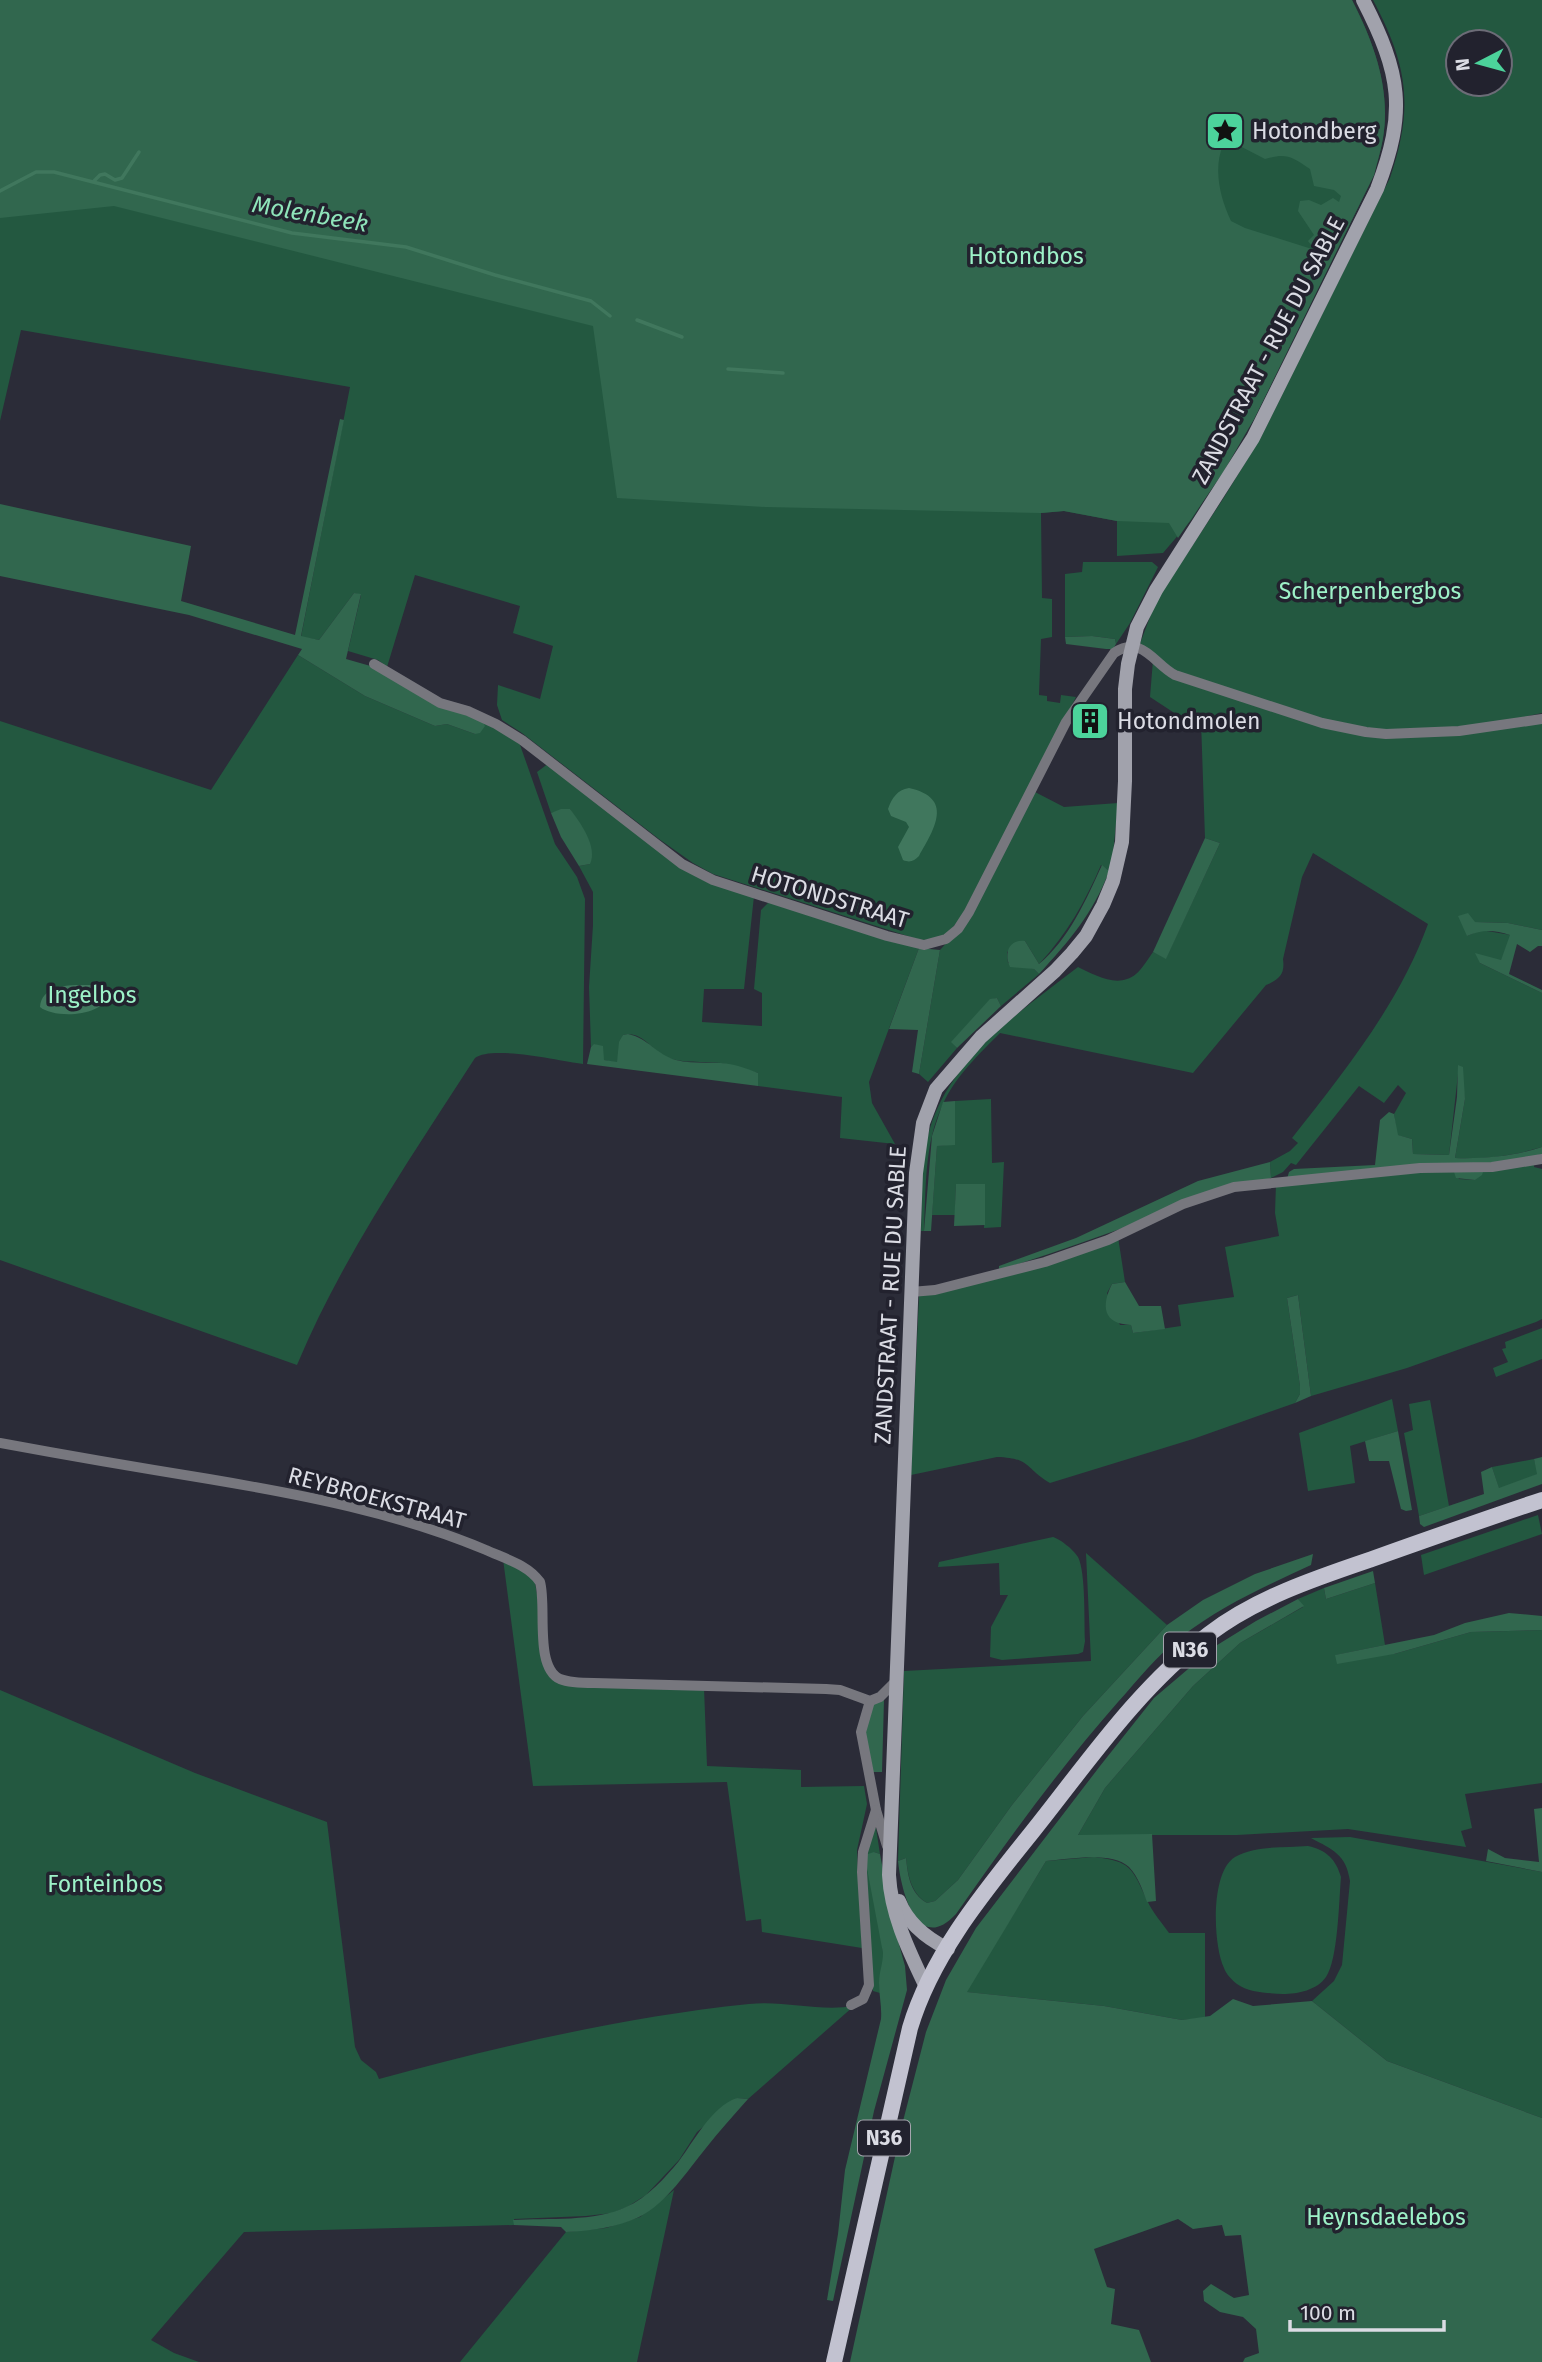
<svg xmlns="http://www.w3.org/2000/svg" width="1542" height="2362" font-family="'Fira Sans',sans-serif">
	<style>
		.green { fill: #235840; fill-rule: evenodd }
		.forest { fill: #31674e; fill-rule: evenodd }
		.water { fill: #40775d }
		.lines { fill: none; stroke-linecap: round; stroke-linejoin: round }
		.stream { stroke: #40775d; stroke-width: 3.5 }
		.minor { stroke: #77777e; stroke-width: 10 }
		.secondary { stroke: #a1a2ac; stroke-width: 14 }
		.primary { stroke: #c2c2d0; stroke-width: 16 }
		.labels { text-anchor: middle; dominant-baseline: central; stroke-width: 7; stroke-linejoin: round; paint-order: stroke }
		.shield { fill: #22222e; stroke: #a4a4ad; stroke-width: 2 }
		.shield-label { font-size: 21px; font-weight: bold; fill: #dbdce4 }
		.poi-label { font-size: 23px; fill: #dbdce4; stroke: #22222e; text-anchor: start }
		.park-label { font-size: 23px; fill: #9df2c8; stroke: #22222e }
		.street-label { font-size: 23px; fill: #dbdce4; stroke: #22222e }
		.water-label { font-size: 24px; font-style: italic; fill: #8fe4ba; stroke: #22222e }
	</style>
	<rect width="100%" height="100%" fill="#2b2c38"/>
	<g class="green">
		<path d="M 0,0 L 1352,0 C 1374,43 1391,89 1383,138 C 1381,150 1377,163 1374,175 L 1254,419 L 1192,519 L 1163,553 L 1117,556 L 1117,521 L 1064,511 L 1041,513 L 1042,598 L 1052,599 L 1052,637 L 1041,639 L 1039,695 L 1047,696 L 1047,701 L 1060,703 L 1061,695 L 1076,697 L 968,906 C 954,927 948,940 920,940 L 713,874 L 693,863 L 659,839 L 522,733 L 502,720 L 497,705 L 498,685 L 540,699 L 553,646 L 513,633 L 520,606 L 415,575 L 387,667 L 378,660 L 348,651 L 361,595 L 354,593 L 319,640 L 301,637 L 350,387 L 21,330 L 0,421 Z"/>
		<path d="M 1373,0 L 1542,0 L 1542,713 L 1528,716 L 1542,723 L 1542,930 L 1508,923 L 1475,922 L 1467,936 L 1481,930 L 1511,935 L 1501,961 L 1480,963 L 1542,993 L 1542,1147 C 1513,1156 1485,1159 1455,1158 L 1465,1099 L 1459,1065 L 1449,1155 L 1413,1154 L 1412,1139 L 1397,1135 L 1394,1114 L 1406,1093 L 1398,1085 L 1384,1103 L 1359,1086 L 1296,1165 L 1291,1163 L 1283,1172 L 1271,1178 L 1270,1162 L 1290,1151 L 1298,1143 L 1292,1138 C 1344,1072 1399,1004 1428,924 L 1313,853 L 1302,877 L 1283,959 C 1285,974 1280,979 1266,985 L 1193,1073 L 1000,1033 C 979,1054 955,1077 943,1104 C 924,1143 926,1189 924,1231 L 921,1231 C 922,1204 921,1177 925,1151 C 937,1066 1016,1015 1078,967 C 1095,975 1118,989 1136,974 C 1142,969 1148,959 1153,952 L 1166,958 L 1220,843 L 1205,838 L 1201,721 L 1182,718 L 1150,697 L 1153,660 L 1138,649 L 1156,601 L 1223,499 L 1261,437 L 1390,178 C 1414,107 1408,66 1373,0 ZM 1458,42 L 1500,42 L 1500,84 L 1458,84 Z"/>
		<path d="M 1083,562 L 1152,562 L 1158,567 L 1130,623 L 1116,644 L 1115,639 L 1092,636 L 1065,637 L 1065,574 L 1082,572 Z"/>
		<path d="M 298,655 L 365,696 L 435,726 L 447,724 L 475,734 L 483,722 L 519,742 L 555,844 L 577,877 L 585,899 L 583,1064 C 560,1061 492,1045 475,1058 C 412,1156 342,1257 297,1365 L 0,1260 L 0,721 L 211,790 Z"/>
		<path d="M 549,763 L 649,842 L 754,896 L 744,989 L 704,989 L 702,1022 L 762,1026 L 762,993 L 754,989 L 761,910 L 770,901 L 919,948 L 869,1082 L 872,1103 L 895,1144 L 840,1138 L 842,1097 L 758,1086 L 758,1073 C 746,1070 733,1065 721,1063 C 702,1061 683,1064 666,1057 C 651,1050 642,1030 623,1035 L 617,1063 L 604,1060 L 595,1044 L 591,1047 L 589,987 L 593,925 L 593,892 L 579,866 L 590,864 L 586,836 L 570,809 L 551,813 L 537,772 Z"/>
		<path d="M 1035,792 L 1064,807 L 1118,803 L 1113,854 L 1109,871 L 1101,865 C 1085,902 1067,934 1039,964 L 1025,941 L 1007,952 L 1008,963 L 1034,969 L 1039,974 L 1001,1006 L 997,998 L 990,1000 L 952,1042 L 957,1048 L 928,1082 L 919,1074 L 940,950 L 950,939 Z"/>
		<path d="M 991,1099 L 992,1163 L 1004,1162 L 1001,1227 L 984,1228 L 985,1185 L 956,1184 L 955,1215 L 932,1215 L 937,1146 L 955,1144 L 955,1101 Z"/>
		<path d="M 1534,1162 L 1534,1167 L 1542,1169 L 1542,1319 L 1536,1322 L 1407,1368 L 1311,1396 L 1298,1295 L 1287,1298 L 1300,1386 L 1300,1394 L 1295,1403 L 1193,1439 L 1050,1483 C 1025,1469 1032,1458 997,1457 L 911,1475 L 919,1296 L 1118,1237 L 1125,1282 L 1112,1284 L 1107,1293 L 1120,1325 L 1131,1325 L 1133,1333 L 1181,1326 L 1178,1305 L 1234,1297 L 1225,1247 L 1279,1236 L 1275,1213 L 1276,1184 L 1453,1169 L 1459,1179 L 1475,1180 L 1484,1169 Z"/>
		<path d="M 1542,1328 L 1542,1359 L 1496,1377 L 1493,1368 L 1508,1362 L 1502,1349 L 1506,1348 L 1505,1342 Z"/>
		<path d="M 1392,1399 L 1398,1431 L 1350,1446 L 1355,1483 L 1308,1491 L 1299,1433 Z"/>
		<path d="M 1430,1400 L 1449,1506 L 1419,1516 L 1404,1433 L 1413,1430 L 1409,1404 Z"/>
		<path d="M 1534,1459 L 1538,1474 L 1499,1489 L 1492,1467 Z"/>
		<path d="M 1538,1515 L 1542,1534 L 1424,1575 L 1421,1555 Z"/>
		<path d="M 1053,1537 C 1060,1539 1074,1550 1078,1557 C 1086,1573 1084,1622 1085,1641 L 1083,1652 L 1078,1654 L 1002,1660 L 990,1657 L 991,1627 L 1008,1595 L 1000,1595 L 999,1563 L 938,1567 L 939,1562 Z"/>
		<path d="M 1086,1553 L 1167,1625 L 1083,1716 L 1012,1805 L 958,1880 L 935,1901 L 927,1903 C 911,1893 908,1876 906,1858 L 898,1861 L 904,1671 L 1091,1661 Z"/>
		<path d="M 503,1559 L 521,1567 L 535,1582 L 550,1676 L 704,1688 L 707,1766 L 801,1770 L 801,1787 L 864,1786 L 867,1804 L 857,1850 L 862,1948 L 762,1932 L 761,1919 L 746,1921 L 727,1782 L 533,1786 Z"/>
		<path d="M 1375,1583 L 1385,1645 L 1336,1655 L 1394,1654 L 1471,1632 L 1542,1630 L 1542,1783 L 1465,1794 L 1472,1828 L 1461,1831 L 1466,1847 L 1348,1829 L 1237,1835 L 1078,1835 L 1105,1788 L 1193,1686 L 1240,1643 L 1303,1607 L 1298,1599 L 1324,1588 L 1326,1599 Z"/>
		<path d="M 0,1690 L 195,1773 L 327,1822 L 355,2047 L 361,2060 L 376,2072 L 379,2079 C 501,2046 623,2017 749,2004 C 784,2000 819,2012 854,2006 L 748,2099 L 737,2098 L 697,2132 L 679,2160 L 646,2195 L 627,2207 L 612,2213 L 586,2216 L 514,2219 L 514,2225 L 244,2232 L 151,2340 L 174,2353 L 199,2362 L 0,2362 Z"/>
		<path d="M 873,1828 L 876,1828 L 880,1854 L 874,1852 L 884,1964 L 879,1982 L 880,1993 L 873,1991 L 865,1867 L 865,1858 Z"/>
		<path d="M 1350,1837 L 1542,1872 L 1542,2118 L 1387,2061 L 1312,2001 L 1334,1981 L 1342,1965 L 1350,1881 C 1346,1854 1333,1850 1311,1838 Z"/>
		<path d="M 1308,1846 C 1326,1850 1336,1859 1341,1877 C 1339,1900 1338,1960 1326,1977 C 1317,1990 1298,1994 1283,1994 C 1269,1993 1249,1993 1237,1984 C 1232,1980 1226,1974 1224,1968 C 1213,1945 1210,1872 1235,1857 C 1255,1845 1285,1848 1308,1846 Z"/>
		<path d="M 1094,1857 C 1131,1861 1132,1868 1147,1900 C 1152,1912 1162,1923 1169,1933 L 1205,1933 L 1205,2018 L 1182,2020 L 1104,2006 L 966,1992 L 1046,1861 Z"/>
		<path d="M 674,2190 L 637,2362 L 460,2362 L 566,2232 L 606,2228 L 640,2217 Z"/>
	</g>
	<g class="forest">
		<path d="M 0,0 L 1352,0 C 1374,43 1391,89 1383,138 C 1381,150 1377,163 1374,175 L 1254,419 L 1224,471 L 1178,538 L 1169,523 L 1117,521 L 1064,511 L 1041,513 L 766,507 L 617,498 L 593,326 L 114,206 L 0,218 ZM 1236,144 L 1265,159 C 1286,153 1291,156 1310,169 L 1314,186 L 1334,190 L 1341,196 L 1339,202 L 1333,198 L 1321,205 L 1309,200 L 1300,201 L 1298,211 L 1314,235 L 1308,241 L 1315,250 L 1245,228 L 1231,221 C 1220,198 1213,169 1223,145 Z"/>
		<path d="M 340,419 L 344,420 L 301,636 L 319,640 L 354,593 L 361,594 L 346,659 L 374,667 L 483,722 L 485,726 L 480,733 L 475,734 L 447,724 L 435,726 L 365,696 L 298,655 L 302,649 L 189,615 L 0,576 L 0,504 L 191,546 L 181,601 L 295,635 Z"/>
		<path d="M 1092,636 L 1115,639 L 1116,644 L 1113,649 L 1106,649 L 1066,644 L 1065,637 Z"/>
		<path d="M 561,809 L 570,809 C 580,822 598,847 590,864 L 579,866 L 561,837 L 551,813 Z"/>
		<path d="M 1205,838 L 1220,843 L 1166,959 L 1153,952 Z"/>
		<path d="M 1102,865 L 1109,871 C 1093,914 1069,941 1039,974 L 1034,969 L 1010,967 C 1004,954 1008,939 1025,941 L 1039,964 C 1069,939 1086,900 1102,865 Z"/>
		<path d="M 1468,913 L 1475,922 L 1508,923 L 1542,930 L 1542,946 L 1538,946 L 1530,952 L 1517,944 L 1509,974 L 1542,990 L 1542,993 L 1480,963 L 1475,953 L 1501,960 L 1510,935 C 1494,930 1483,929 1467,936 L 1458,916 Z"/>
		<path d="M 919,948 L 940,950 L 919,1074 L 912,1072 L 918,1030 L 889,1029 Z"/>
		<path d="M 997,998 L 1001,1006 L 957,1048 L 951,1042 L 990,999 Z"/>
		<path d="M 628,1034 C 648,1038 657,1055 676,1060 C 690,1064 706,1062 721,1063 C 734,1064 746,1068 758,1073 L 758,1086 L 587,1064 L 591,1047 L 594,1044 L 603,1046 L 604,1060 L 617,1062 L 619,1042 L 623,1035 Z"/>
		<path d="M 1458,1065 L 1463,1067 L 1465,1099 L 1455,1158 C 1485,1159 1514,1156 1542,1147 L 1542,1154 L 1484,1169 L 1482,1175 L 1475,1180 L 1456,1178 L 1453,1169 L 1287,1179 L 1289,1172 L 1294,1169 L 1375,1165 L 1380,1120 L 1389,1112 L 1394,1114 L 1398,1135 L 1412,1139 L 1413,1154 L 1449,1155 L 1457,1097 Z"/>
		<path d="M 955,1101 L 955,1145 L 937,1146 L 931,1231 L 924,1231 L 932,1136 L 943,1102 Z"/>
		<path d="M 1270,1162 L 1271,1178 C 1179,1205 1091,1242 999,1270 L 999,1266 L 1076,1238 L 1198,1181 Z"/>
		<path d="M 956,1184 L 985,1184 L 985,1225 L 954,1226 Z"/>
		<path d="M 1125,1282 L 1139,1306 L 1161,1306 L 1165,1329 L 1133,1333 L 1131,1325 C 1103,1324 1101,1306 1112,1284 Z"/>
		<path d="M 1298,1295 L 1311,1396 L 1295,1403 L 1300,1394 L 1300,1386 L 1287,1298 Z"/>
		<path d="M 1398,1431 L 1412,1510 L 1406,1511 L 1401,1509 L 1389,1461 L 1369,1461 L 1365,1441 Z"/>
		<path d="M 1542,1457 L 1542,1484 L 1424,1527 L 1420,1524 L 1419,1516 L 1484,1494 L 1481,1472 L 1492,1467 L 1499,1488 L 1537,1474 L 1534,1459 Z"/>
		<path d="M 1313,1554 L 1311,1565 C 1266,1586 1221,1606 1181,1637 C 1157,1655 1138,1680 1118,1702 C 1059,1769 1007,1841 956,1914 C 917,1956 901,1890 898,1861 L 906,1858 C 908,1876 910,1893 927,1903 L 935,1901 L 958,1880 L 1012,1805 L 1083,1716 L 1167,1625 L 1203,1600 L 1255,1574 Z"/>
		<path d="M 1373,1571 L 1375,1583 L 1326,1599 L 1324,1588 Z"/>
		<path d="M 1298,1599 L 1304,1606 L 1240,1643 L 1193,1686 L 1105,1788 L 1078,1835 L 1152,1834 L 1156,1901 L 1147,1902 C 1143,1891 1138,1876 1129,1867 C 1112,1851 1069,1859 1046,1861 L 967,1992 L 1104,2006 L 1182,2020 L 1210,2016 L 1233,1999 L 1253,2006 L 1312,2001 L 1387,2061 L 1542,2118 L 1542,2362 L 1243,2362 L 1245,2358 L 1259,2353 L 1256,2329 L 1243,2317 L 1220,2312 L 1204,2301 L 1203,2291 L 1211,2284 L 1234,2298 L 1249,2295 L 1241,2235 L 1225,2236 L 1222,2225 L 1193,2229 L 1178,2219 L 1094,2249 L 1107,2287 L 1115,2289 L 1111,2324 L 1139,2330 L 1151,2362 L 850,2362 L 902,2125 L 926,2032 L 946,1980 L 976,1928 L 1100,1766 L 1154,1698 L 1214,1647 L 1256,1621 Z"/>
		<path d="M 1509,1613 L 1542,1616 L 1542,1630 L 1471,1632 L 1394,1654 L 1337,1664 L 1335,1655 L 1434,1635 L 1465,1623 Z"/>
		<path d="M 884,1700 L 882,1772 L 871,1772 C 867,1747 860,1724 876,1701 Z"/>
		<path d="M 1542,1808 L 1542,1872 L 1486,1861 L 1488,1849 L 1505,1858 L 1539,1862 L 1534,1809 Z"/>
		<path d="M 874,1852 L 880,1854 L 892,1919 L 905,1966 L 907,1990 L 874,2111 L 833,2301 L 827,2300 L 838,2234 L 845,2170 L 881,2019 C 882,2007 879,1995 879,1983 C 879,1972 883,1964 883,1953 L 865,1858 L 868,1854 Z"/>
		<path d="M 737,2098 L 748,2099 C 734,2115 719,2131 706,2148 C 687,2171 667,2203 639,2217 C 618,2227 590,2231 566,2232 L 561,2227 L 514,2225 L 513,2220 C 547,2218 596,2222 626,2207 C 647,2198 665,2178 679,2161 C 694,2141 712,2106 737,2098 Z"/>
	</g>
	<g class="water">
		<path d="M 909,788 C 954,798 935,828 919,856 C 914,861 910,863 903,860 L 898,847 L 909,827 L 906,822 L 891,816 L 888,809 C 892,798 897,790 909,788 Z"/>
		<path d="M 94,985 L 104,989 L 108,994 C 105,1017 54,1019 40,1007 C 42,982 76,985 94,985 Z"/>
	</g>
	<g class="lines">
		<g class="stream">
			<path d="M 94,181 L 100,175 L 105,174 L 115,180 L 122,178 L 139,152"/>
			<path d="M 0,191 L 36,172 L 54,172 L 292,233 L 406,247 L 495,275 L 591,301 L 610,316"/>
			<path d="M 637,320 L 682,337"/>
			<path d="M 728,369 L 783,373"/>
		</g>
		<g class="minor">
			<path d="M 374,664 L 440,703 L 468,711 L 496,724 L 522,740 L 682,864 L 713,880 L 887,936 L 924,945 L 946,939 L 958,929 L 969,912 L 1066,722 L 1114,653 C 1142,634 1154,664 1175,675 L 1322,723 L 1366,732 L 1386,734 L 1459,731 L 1542,719"/>
			<path d="M 911,1292 L 935,1290 L 1045,1262 L 1108,1240 L 1183,1204 L 1234,1187 L 1420,1168 L 1492,1167 L 1542,1159"/>
			<path d="M 0,1443 C 70,1456 140,1468 209,1479 C 304,1495 398,1513 486,1550 C 506,1559 528,1565 540,1582 C 547,1606 534,1667 560,1679 C 570,1683 583,1683 594,1683 L 826,1689 L 840,1690 L 870,1701 L 880,1697 L 896,1681"/>
			<path d="M 870,1701 L 861,1732 L 876,1810 L 887,1846"/>
			<path d="M 851,2005 L 863,1999 L 869,1985 L 862,1872 L 863,1852 L 876,1810"/>
		</g>
		<g class="secondary">
			<path d="M 899,1901 C 908,1924 926,1938 948,1949"/>
			<path d="M 926,1987 C 909,1951 891,1915 889,1875 L 916,1173 L 923,1123 L 936,1089 L 981,1037 L 1055,971 L 1072,953 L 1086,936 L 1103,905 L 1113,881 L 1122,842 L 1125,781 L 1125,689 L 1128,664 L 1137,627 L 1156,590 L 1253,438 L 1377,189 C 1407,111 1401,74 1363,0"/>
		</g>
		<path class="primary" d="M 834,2362 L 910,2028 C 932,1954 985,1891 1033,1831 C 1088,1762 1138,1688 1209,1634 C 1256,1598 1316,1578 1372,1559 C 1428,1539 1485,1519 1542,1500"/>
	</g>
	<defs>
		<g id="sight-square" transform="scale(2.0125)"><rect x="-9" y="-9" width="18" height="18" rx="4" fill="#4cd39b" stroke="#22222e"/><path d="M0-6L1.8-2.2L6-1.7L2.9 1.2L3.7 5.4L0 3.3L-3.7 5.4L-2.9 1.2L-6-1.7L-1.8-2.2Z" fill="#111"/></g>
		<g id="building-square" transform="scale(2.0125)"><rect x="-9" y="-9" width="18" height="18" rx="4" fill="#4cd39b" stroke="#22222e"/><path d="M-4-6H4V6H1V3H-1V6H-4ZM-2.5-4.3h1.7v1.8h-1.7ZM.8-4.3h1.7v1.8H.8ZM-2.5-1h1.7V.8h-1.7ZM.8-1h1.7V.8H.8Z" fill="#111"/></g>
	</defs>
	<g fill-rule="evenodd">
		<use href="#sight-square" x="1225" y="131"/>
		<use href="#building-square" x="1090" y="721"/>
	</g>
	<g class="labels">
		<g class="shield">
			<rect x="1164" y="1632.5" width="52" height="35" rx="5"/>
			<rect x="858" y="2120.5" width="52" height="35" rx="5"/>
		</g>
		<g class="shield-label">
			<text x="1190" y="1650">N36</text>
			<text x="884" y="2138">N36</text>
		</g>
		<g class="poi-label">
			<text x="1252" y="131">Hotondberg</text>
			<text x="1117" y="721">Hotondmolen</text>
		</g>
		<g class="park-label">
			<text x="1026" y="256">Hotondbos</text>
			<text x="1370" y="591">Scherpenbergbos</text>
			<text x="92" y="995">Ingelbos</text>
			<text x="105" y="1884">Fonteinbos</text>
			<text x="1386" y="2217">Heynsdaelebos</text>
		</g>
		<g class="street-label">
			<text transform="translate(1268 350) rotate(-62)">ZANDSTRAAT - RUE DU SABLE</text>
			<text transform="translate(830 897) rotate(17)">HOTONDSTRAAT</text>
			<text transform="translate(890 1295) rotate(-87)">ZANDSTRAAT - RUE DU SABLE</text>
			<text transform="translate(377 1498) rotate(15)">REYBROEKSTRAAT</text>
		</g>
		<g class="water-label">
			<text transform="translate(310 214) rotate(10)">Molenbeek</text>
		</g>
	</g>
	<g transform="translate(1479 63) rotate(264)"><circle r="33" fill="#22222e" stroke="#6c6c77" stroke-width="2"/>
	<path d="M0-5L12 26L0 18L-12 26Z" fill="#4cd39b"/>
	<text y="-10" font-size="19" font-weight="bold" text-anchor="middle" fill="#dbdce4">N</text>
	</g>
	<path d="M1290 2320v10h154v-10" fill="none" stroke="#dbdce4" stroke-width="3.5"/>
	<text x="1300" y="2320" font-size="21" fill="#dbdce4" stroke="#22222e" stroke-width="5" paint-order="stroke">100 m</text>
</svg>
